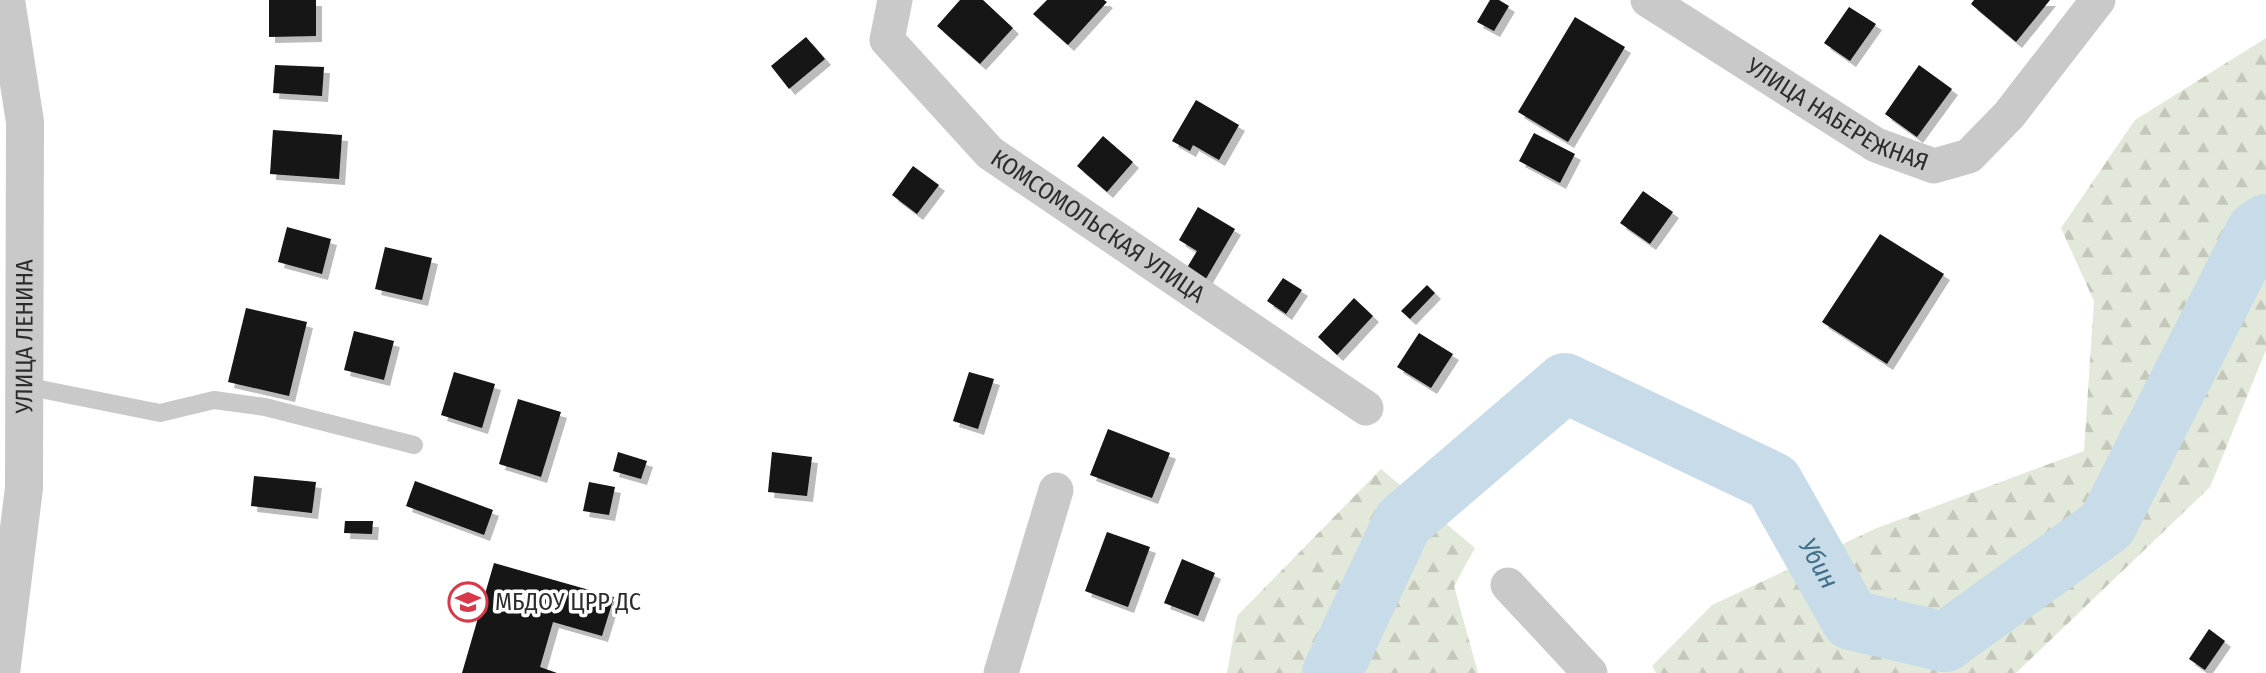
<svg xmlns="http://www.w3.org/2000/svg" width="2266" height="673" font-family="'Fira Sans Condensed',sans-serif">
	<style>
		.forest { fill: url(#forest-firs) }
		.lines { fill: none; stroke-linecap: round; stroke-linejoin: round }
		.river { stroke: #c7dce8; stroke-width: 60 }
		.building { fill: #131313; filter: url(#shadow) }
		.service { stroke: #c9c9c9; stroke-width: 18 }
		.minor { stroke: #c9c9c9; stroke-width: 35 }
		.tertiary { stroke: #c9c9c9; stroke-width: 38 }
		.labels { text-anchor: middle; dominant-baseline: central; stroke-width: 7; stroke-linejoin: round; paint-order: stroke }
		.street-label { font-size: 24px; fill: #2c2c2c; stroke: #fff }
		.poi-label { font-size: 24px; fill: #2c2c2c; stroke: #fff; text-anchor: start }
		.water-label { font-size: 26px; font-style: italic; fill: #406f88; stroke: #fff }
	</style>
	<defs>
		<pattern id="forest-firs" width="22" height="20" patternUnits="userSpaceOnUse" patternTransform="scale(1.75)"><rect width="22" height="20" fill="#e3e9da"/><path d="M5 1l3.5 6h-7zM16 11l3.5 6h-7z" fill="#c3c8bb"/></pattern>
		<filter id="shadow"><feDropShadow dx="6" dy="6" stdDeviation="0" flood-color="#0004"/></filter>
	</defs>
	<rect width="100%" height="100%" fill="#fff"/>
	<g class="forest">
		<path d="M 2266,38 L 2266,350 L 2210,487 L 2016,673 L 1656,673 L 1652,666 L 1712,605 L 1877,528 L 2084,451 L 2094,301 L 2061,228 L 2135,120 Z"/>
		<path d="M 1381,469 L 1475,548 L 1454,586 L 1478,673 L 1227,673 L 1237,616 Z"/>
	</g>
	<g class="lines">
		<path class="river" id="s1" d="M 1332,673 L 1403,522 L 1565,383 L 1773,482 L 1851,620 L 1945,642 L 2107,525 L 2256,231 L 2266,224"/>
	</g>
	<g class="building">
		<path d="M 269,0 L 316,0 L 316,36 L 269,37 Z"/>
		<path d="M 960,0 L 983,0 L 1013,28 L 980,64 L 937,26 Z"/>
		<path d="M 1047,0 L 1104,0 L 1107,2 L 1068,45 L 1033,14 Z"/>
		<path d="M 1490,0 L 1499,0 L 1509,6 L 1494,31 L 1477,22 Z"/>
		<path d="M 1974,0 L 2050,0 L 2016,42 L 1971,4 Z"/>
		<path d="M 1849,7 L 1876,24 L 1850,61 L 1824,43 Z"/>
		<path d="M 1575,17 L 1625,47 L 1568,142 L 1518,112 Z"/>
		<path d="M 806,37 L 825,59 L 789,89 L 771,66 Z"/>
		<path d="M 275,65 L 324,67 L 322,96 L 273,93 Z"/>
		<path d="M 1919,65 L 1952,89 L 1917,137 L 1885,114 Z"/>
		<path d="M 1196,100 L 1239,125 L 1219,160 L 1193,145 L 1190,151 L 1172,141 Z"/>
		<path d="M 273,130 L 342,135 L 339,179 L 270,174 Z"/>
		<path d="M 1534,133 L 1575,154 L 1560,183 L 1519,161 Z"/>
		<path d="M 1103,136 L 1133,162 L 1107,192 L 1077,166 Z"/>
		<path d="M 913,166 L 939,185 L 917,214 L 892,195 Z"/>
		<path d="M 1643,191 L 1673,212 L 1650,244 L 1620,223 Z"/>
		<path d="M 1198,207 L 1235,229 L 1204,282 L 1185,271 L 1197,251 L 1179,240 Z"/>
		<path d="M 287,227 L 331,239 L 322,274 L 278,262 Z"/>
		<path d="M 1880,234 L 1944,274 L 1887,364 L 1822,322 Z"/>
		<path d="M 385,247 L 432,258 L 422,300 L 375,289 Z"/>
		<path d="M 1283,278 L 1302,290 L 1286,314 L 1267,301 Z"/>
		<path d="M 1427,285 L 1435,293 L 1410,319 L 1401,311 Z"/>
		<path d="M 1354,298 L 1373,316 L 1337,355 L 1318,337 Z"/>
		<path d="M 246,308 L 307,322 L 289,396 L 228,382 Z"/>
		<path d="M 354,331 L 394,341 L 384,380 L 344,370 Z"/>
		<path d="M 1419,333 L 1453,354 L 1431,388 L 1397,367 Z"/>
		<path d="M 454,372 L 495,384 L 482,428 L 441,415 Z"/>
		<path d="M 969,372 L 994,379 L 978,429 L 953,421 Z"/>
		<path d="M 518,399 L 561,412 L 541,477 L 499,464 Z"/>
		<path d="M 1108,429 L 1170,453 L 1152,498 L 1090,475 Z"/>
		<path d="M 618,452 L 647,461 L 641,479 L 613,471 Z"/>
		<path d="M 772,452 L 812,457 L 807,496 L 768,492 Z"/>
		<path d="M 254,476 L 316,482 L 312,513 L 251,506 Z"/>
		<path d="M 415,481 L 493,510 L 484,535 L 406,506 Z"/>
		<path d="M 589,482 L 615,487 L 609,515 L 583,511 Z"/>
		<path d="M 345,521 L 373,521 L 372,534 L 344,533 Z"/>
		<path d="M 1107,532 L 1150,547 L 1128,607 L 1085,591 Z"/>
		<path d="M 1182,559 L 1215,573 L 1198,616 L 1164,603 Z"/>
		<path d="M 494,563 L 614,597 L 602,636 L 553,622 L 540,667 L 557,673 L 462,673 Z"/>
		<path d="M 2209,629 L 2225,641 L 2205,670 L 2189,659 Z"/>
	</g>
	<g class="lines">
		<path class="service" d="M 25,386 L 160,413 L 214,400 L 265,407 L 414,445"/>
		<g class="minor">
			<path id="s2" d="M 895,0 L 887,40 L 990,153 L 1366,408"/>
			<path id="s3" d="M 1648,0 L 1876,145 L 1934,166 L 1969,156 L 2009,115 L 2098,0"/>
			<path d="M 1508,585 L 1590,673"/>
			<path d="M 1001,673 L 1056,490"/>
		</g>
		<path class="tertiary" id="s4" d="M 1,673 L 24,488 L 25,122 L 6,0"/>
	</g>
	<defs>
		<g id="school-ring" transform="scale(2.0125)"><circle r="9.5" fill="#fff" stroke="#d9384a" stroke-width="1.5"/><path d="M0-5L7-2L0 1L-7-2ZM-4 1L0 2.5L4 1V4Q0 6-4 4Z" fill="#d9384a"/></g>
	</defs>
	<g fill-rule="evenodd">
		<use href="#school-ring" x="468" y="602"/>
	</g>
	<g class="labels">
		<g class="street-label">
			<text stroke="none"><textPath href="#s3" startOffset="222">УЛИЦА НАБЕРЕЖНАЯ</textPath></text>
			<text stroke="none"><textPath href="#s2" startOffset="324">КОМСОМОЛЬСКАЯ УЛИЦА</textPath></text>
			<text stroke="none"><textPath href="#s4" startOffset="338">УЛИЦА ЛЕНИНА</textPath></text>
		</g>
		<g class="poi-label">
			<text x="495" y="602">МБДОУ ЦРР ДС</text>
		</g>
		<g class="water-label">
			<text stroke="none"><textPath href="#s1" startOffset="704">Убин</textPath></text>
		</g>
	</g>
</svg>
